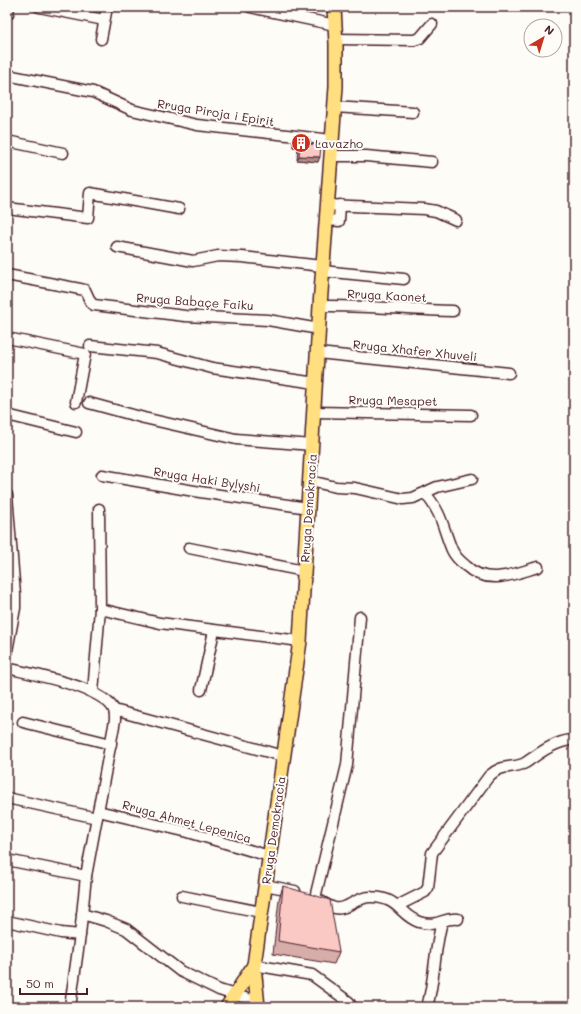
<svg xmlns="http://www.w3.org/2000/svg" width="581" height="1014" font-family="Mali,sans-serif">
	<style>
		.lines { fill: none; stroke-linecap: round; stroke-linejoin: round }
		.minor-casing { stroke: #4a1f2b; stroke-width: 13 }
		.major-casing { stroke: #4a1f2b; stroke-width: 16 }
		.minor { stroke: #fdfcf7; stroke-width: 10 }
		.major { stroke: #ffdf80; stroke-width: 13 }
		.wall { fill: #d7ada9; stroke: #4a1f2b }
		.shaded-wall { fill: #af8d89; stroke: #4a1f2b }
		.building { fill: #fac9c4; stroke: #4a1f2b }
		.labels { text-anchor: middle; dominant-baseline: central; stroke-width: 4; stroke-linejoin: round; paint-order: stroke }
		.street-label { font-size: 12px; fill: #4a1f2b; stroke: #fdfcf7 }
		.poi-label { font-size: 12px; fill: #4a1f2b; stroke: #fdfcf7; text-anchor: start }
	</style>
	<rect width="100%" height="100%" fill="#fdfcf7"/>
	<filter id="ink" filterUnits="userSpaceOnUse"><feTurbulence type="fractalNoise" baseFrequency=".025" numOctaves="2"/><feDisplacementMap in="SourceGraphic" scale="8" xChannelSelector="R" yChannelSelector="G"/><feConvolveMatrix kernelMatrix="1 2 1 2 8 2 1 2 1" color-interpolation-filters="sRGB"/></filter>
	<g filter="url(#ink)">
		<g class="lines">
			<g class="minor-casing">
				<g id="minor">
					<path d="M 39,7 L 104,20"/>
					<path d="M 250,7 L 335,25"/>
					<path d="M 8,14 L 9,7"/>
					<path d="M 101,39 L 107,7"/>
					<path d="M 336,39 L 414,40 L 420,38 L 432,24"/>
					<path d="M 7,75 L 93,92 L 132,110 L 197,125 L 332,140"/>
					<path d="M 334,107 L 413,112"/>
					<path d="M 7,141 L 63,153"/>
					<path d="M 331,156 L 366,156 L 432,162"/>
					<path d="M 327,205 L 424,209 L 436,211 L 456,220"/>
					<path d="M 7,208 L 88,218 L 90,193 L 179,209"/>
					<path d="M 327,220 L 339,221 L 340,205"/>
					<path d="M 117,247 L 193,261 L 218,256 L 242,257 L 322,266"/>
					<path d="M 322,271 L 404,279"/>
					<path d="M 7,275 L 80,289 L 85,290 L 91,303 L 94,305 L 185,316 L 268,320 L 319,329"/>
					<path d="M 320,306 C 364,305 409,310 453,311"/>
					<path d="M 7,338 L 85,354 L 76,402"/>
					<path d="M 90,346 L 157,353 L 212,368 L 316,383"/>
					<path d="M 318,353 L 509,373"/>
					<path d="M 89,403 L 144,418 L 236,439 L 312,445"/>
					<path d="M 315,412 L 471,415"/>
					<path d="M 7,415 L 76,432"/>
					<path d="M 102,475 L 200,492 L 308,508"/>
					<path d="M 310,481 L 336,487 L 355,488 L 403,499 L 413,498 L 437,487 L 472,479"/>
					<path d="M 425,493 C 443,515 442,526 452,550 C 455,557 461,562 466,566 C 487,586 514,574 538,567"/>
					<path d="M 7,495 L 15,595 L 15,608 L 7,651"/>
					<path d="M 189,548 L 304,571"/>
					<path d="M 100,609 L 160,623 L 300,641"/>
					<path d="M 7,668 C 31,674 104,687 114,710 C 115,713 115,717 115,720 L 86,876 L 80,935 L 61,933 L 7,921"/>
					<path d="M 201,690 L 214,631"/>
					<path d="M 93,692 L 100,609 L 99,509"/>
					<path d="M 114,710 L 283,756"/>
					<path d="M 23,722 L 111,744"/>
					<path d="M 7,798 L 97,818"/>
					<path d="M 98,811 L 188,832 L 269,856"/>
					<path d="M 7,860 L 86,876"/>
					<path d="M 265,885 L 295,891"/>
					<path d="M 182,896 L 261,912"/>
					<path d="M 315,898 L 347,765 L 360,617"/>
					<path d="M 319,900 C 324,903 330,907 335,908 C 347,911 356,896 372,897 C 400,898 399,915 419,922 C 439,928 442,917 458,919"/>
					<path d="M 399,905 L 425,892 L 428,888 L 432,853 L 489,776 C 502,764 509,769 523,764 C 528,762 530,759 534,757 C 545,749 560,740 574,740"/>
					<path d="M 82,914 L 106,921 L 126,929 L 180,971 L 219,990 L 258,1002"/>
					<path d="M 254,965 L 312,975 L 349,1002 L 351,1007"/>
					<path d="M 70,1007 L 80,935"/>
					<path d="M 427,1007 C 435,979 434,950 442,922"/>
				</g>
			</g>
			<g class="major-casing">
				<g id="major">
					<path d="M 227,1007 L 254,965"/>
					<path d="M 258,1007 L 254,965 L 300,641 L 320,306 L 336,87 L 336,44 L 334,7"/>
				</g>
			</g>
			<use href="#minor" class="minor"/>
			<use href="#major" class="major"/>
		</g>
		<g class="wall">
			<path d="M 295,138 L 310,144 L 318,162 L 297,160 L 298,147 L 293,147 L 293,142 Z"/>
			<path d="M 283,886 L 339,952 L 334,964 L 273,954 L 279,899 Z"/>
		</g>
		<g class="shaded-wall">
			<path d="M 294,142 L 300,143 L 298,147 L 293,147 Z"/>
			<path d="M 299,156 L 320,157 L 318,162 L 297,160 Z"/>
		</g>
		<g class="building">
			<path d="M 295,138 L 310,140 L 310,144 L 321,145 L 320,157 L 299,156 L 300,143 L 294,142 Z"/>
			<path d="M 283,886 L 330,900 L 339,952 L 278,941 Z"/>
		</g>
	</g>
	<defs>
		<g id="building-disc" transform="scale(1)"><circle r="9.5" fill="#c8321e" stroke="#fdfcf7"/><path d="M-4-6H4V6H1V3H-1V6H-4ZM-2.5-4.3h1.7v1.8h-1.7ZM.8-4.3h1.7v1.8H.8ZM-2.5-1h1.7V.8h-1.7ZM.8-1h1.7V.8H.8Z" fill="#fff"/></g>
	</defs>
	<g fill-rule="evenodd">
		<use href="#building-disc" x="301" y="143"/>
	</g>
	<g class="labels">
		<g class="street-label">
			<text transform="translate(216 112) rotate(9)">Rruga Piroja i Epirit</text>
			<text transform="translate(387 295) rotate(3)">Rruga Kaonet</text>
			<text transform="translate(195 301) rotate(4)">Rruga Babaçe Faiku</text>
			<text transform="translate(415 350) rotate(6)">Rruga Xhafer Xhuveli</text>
			<text transform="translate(393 400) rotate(1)">Rruga Mesapet</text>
			<text transform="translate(207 479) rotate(9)">Rruga Haki Bylyshi</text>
			<text transform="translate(308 508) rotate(-86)">Rruga Demokracia</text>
			<text transform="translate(187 821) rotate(15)">Rruga Ahmet Lepenica</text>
			<text transform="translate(273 830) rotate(-82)">Rruga Demokracia</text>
		</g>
		<g class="poi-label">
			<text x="315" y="143">Lavazho</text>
		</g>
	</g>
	<rect width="581" height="1014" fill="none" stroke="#fdfcf7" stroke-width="24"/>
	<rect x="12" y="12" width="557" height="990" fill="none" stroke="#4a1f2b" stroke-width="1.5" filter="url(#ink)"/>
	<g transform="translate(543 38) rotate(38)"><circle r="19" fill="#fdfcf7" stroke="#b5a4a5"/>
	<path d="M0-3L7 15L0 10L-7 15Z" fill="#c8321e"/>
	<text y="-6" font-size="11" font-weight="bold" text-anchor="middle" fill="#4a1f2b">N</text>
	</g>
	<path d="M20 988v6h67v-6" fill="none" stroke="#4a1f2b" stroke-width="2"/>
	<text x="26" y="988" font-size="12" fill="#4a1f2b" stroke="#fdfcf7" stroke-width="3" paint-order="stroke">50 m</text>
</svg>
